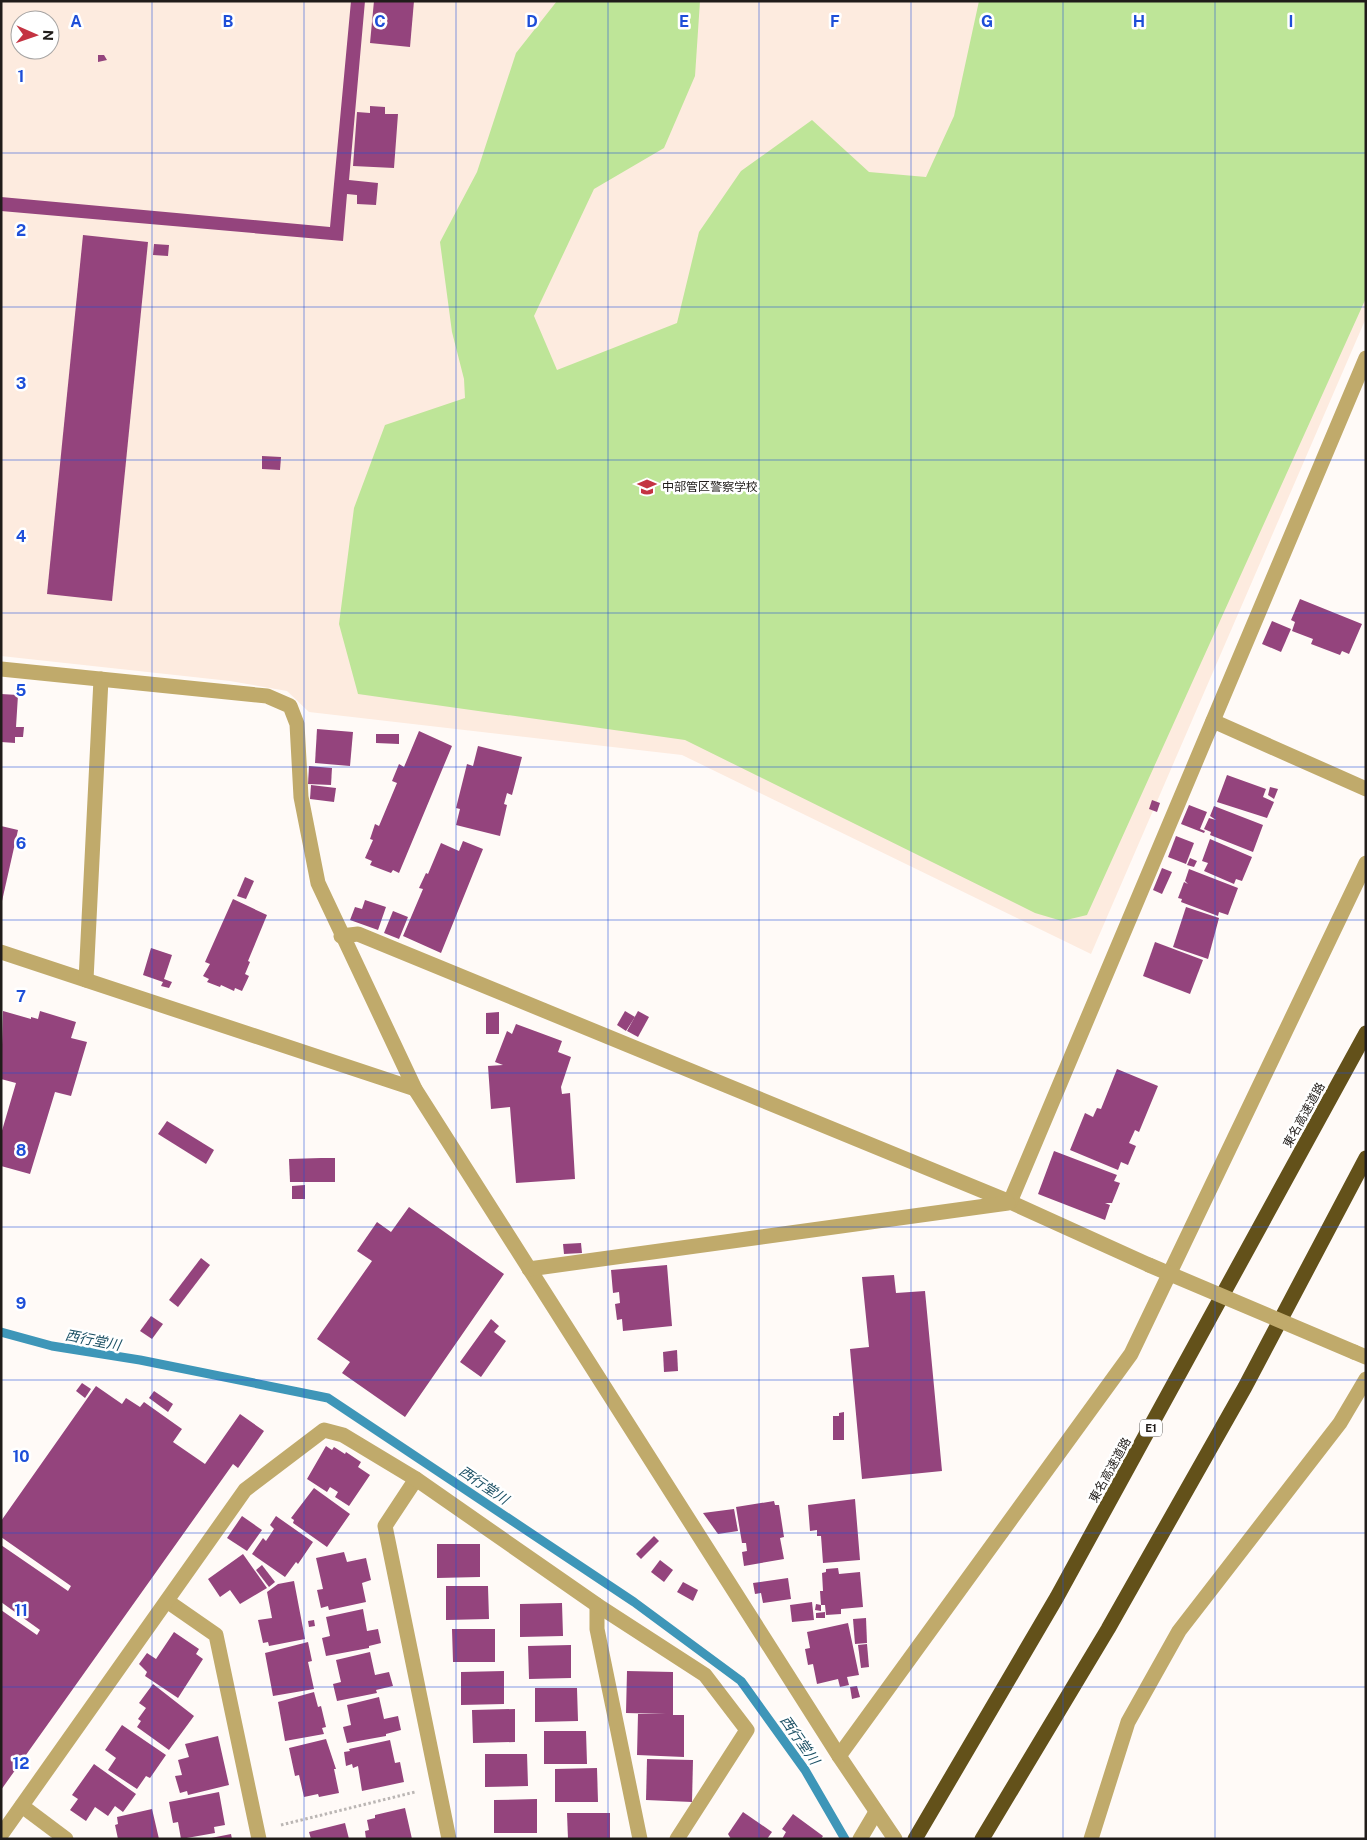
<svg xmlns="http://www.w3.org/2000/svg" width="1367" height="1840" font-family="'Public Sans','Noto Sans JP',sans-serif">
	<style>
		.built { fill: #fdebdf; fill-rule: evenodd }
		.green { fill: #bee598 }
		.lines { fill: none; stroke-linecap: round; stroke-linejoin: round }
		.stream { stroke: #3e96b8; stroke-width: 9 }
		.building { fill: #94447d }
		.path { stroke: #bbb6b4; stroke-width: 3; stroke-dasharray: 2.5 2.5; stroke-linecap: butt }
		.minor { stroke: #c0aa6b; stroke-width: 15 }
		.motorway { stroke: #63511a; stroke-width: 15 }
		.minor-bridge { stroke: #c0aa6b; stroke-width: 15 }
		.grid { fill: none; stroke: #1d4ed8; stroke-width: 1; stroke-opacity: 0.55 }
		.labels { text-anchor: middle; dominant-baseline: central; stroke-width: 5; stroke-linejoin: round; paint-order: stroke }
		.shield { fill: #fff; stroke: #63605f; stroke-width: 1 }
		.shield-label { font-size: 11px; font-weight: bold; fill: #201c1a }
		.poi-label { font-size: 12px; fill: #201c1a; stroke: #fff; text-anchor: start }
		.street-label { font-size: 12px; fill: #201c1a; stroke: #fff }
		.water-label { font-size: 14px; font-style: italic; fill: #1c5064; stroke: #fff }
		.grid-label { font-size: 16px; text-anchor: middle; font-weight: bold; fill: #1d4ed8; stroke: #fff; stroke-width: 5; stroke-linejoin: round; paint-order: stroke }
	</style>
	<rect width="100%" height="100%" fill="#fffaf7"/>
	<path class="built" d="M 1,1 L 1366,1 L 1366,318 L 1091,954 L 682,755 L 309,712 L 287,691 L 230,681 L 1,656 ZM 20,20 L 50,20 L 50,50 L 20,50 Z"/>
	<path class="green" d="M 557,1 L 700,1 L 695,76 L 664,148 L 594,189 L 534,316 L 557,370 L 677,323 L 699,232 L 741,171 L 812,120 L 869,172 L 926,177 L 954,116 L 979,1 L 1366,1 L 1366,298 L 1087,915 L 1062,921 L 1035,913 L 685,740 L 358,694 L 339,624 L 354,508 L 385,425 L 465,398 L 464,379 L 452,332 L 440,242 L 477,172 L 516,53 Z"/>
	<g class="lines">
		<path class="stream" d="M 1,1332 L 52,1346 L 140,1360 L 328,1398 L 634,1602 L 741,1681 L 805,1770 L 845,1839"/>
	</g>
	<g class="building">
		<path d="M 351,1 L 365,1 L 349,180 L 378,183 L 376,205 L 357,204 L 357,195 L 347,194 L 343,241 L 1,211 L 1,197 L 330,227 Z"/>
		<path d="M 374,1 L 414,1 L 410,47 L 370,43 Z"/>
		<path d="M 98,55 L 104,55 L 107,60 L 98,62 Z"/>
		<path d="M 370,106 L 385,107 L 385,114 L 398,114 L 394,168 L 353,166 L 357,112 L 370,113 Z"/>
		<path d="M 83,235 L 148,242 L 112,601 L 47,594 Z"/>
		<path d="M 154,244 L 169,245 L 168,256 L 153,255 Z"/>
		<path d="M 262,456 L 281,457 L 280,470 L 262,469 Z"/>
		<path d="M 1300,599 L 1362,624 L 1349,654 L 1342,651 L 1340,655 L 1311,644 L 1313,639 L 1292,631 L 1295,622 L 1291,620 Z"/>
		<path d="M 1272,621 L 1291,629 L 1281,652 L 1262,644 Z"/>
		<path d="M 1,694 L 18,695 L 16,727 L 24,727 L 23,737 L 15,737 L 15,743 L 1,742 Z"/>
		<path d="M 317,729 L 353,732 L 350,766 L 315,763 Z"/>
		<path d="M 419,731 L 452,746 L 399,873 L 393,870 L 391,873 L 370,865 L 372,861 L 365,858 L 373,840 L 370,839 L 375,824 L 379,826 L 397,783 L 392,781 L 399,764 L 404,767 Z"/>
		<path d="M 376,734 L 399,734 L 399,744 L 376,743 Z"/>
		<path d="M 478,746 L 522,757 L 512,795 L 507,793 L 504,804 L 507,805 L 500,836 L 456,825 L 460,809 L 456,808 L 467,764 L 473,766 Z"/>
		<path d="M 309,766 L 332,768 L 331,785 L 308,784 Z"/>
		<path d="M 1227,775 L 1266,789 L 1263,797 L 1274,802 L 1267,818 L 1217,802 Z"/>
		<path d="M 311,785 L 336,788 L 334,802 L 310,799 Z"/>
		<path d="M 1270,787 L 1278,789 L 1274,799 L 1268,795 Z"/>
		<path d="M 1152,800 L 1160,803 L 1157,812 L 1149,809 Z"/>
		<path d="M 1189,805 L 1207,812 L 1200,829 L 1205,831 L 1204,833 L 1181,824 Z"/>
		<path d="M 1214,806 L 1263,825 L 1253,852 L 1210,835 L 1211,832 L 1204,829 L 1209,818 L 1216,820 L 1210,816 Z"/>
		<path d="M 1,826 L 18,830 L 2,901 L 1,901 Z"/>
		<path d="M 1176,836 L 1194,843 L 1186,864 L 1168,857 Z"/>
		<path d="M 1210,839 L 1252,857 L 1242,881 L 1236,879 L 1234,884 L 1204,871 L 1208,863 L 1202,861 Z"/>
		<path d="M 463,841 L 483,849 L 441,953 L 403,936 L 423,889 L 419,888 L 426,873 L 428,874 L 441,843 L 459,851 Z"/>
		<path d="M 1190,858 L 1197,861 L 1194,867 L 1187,865 Z"/>
		<path d="M 1162,868 L 1172,872 L 1162,894 L 1153,890 Z"/>
		<path d="M 1189,869 L 1238,888 L 1228,915 L 1219,912 L 1218,916 L 1181,902 L 1182,899 L 1178,898 L 1184,882 L 1188,884 L 1185,881 Z"/>
		<path d="M 245,877 L 254,881 L 246,899 L 237,896 Z"/>
		<path d="M 233,899 L 267,915 L 248,961 L 250,962 L 245,974 L 249,976 L 242,991 L 235,988 L 234,991 L 221,985 L 220,987 L 207,982 L 209,979 L 203,976 L 210,964 L 205,962 Z"/>
		<path d="M 365,900 L 386,907 L 378,930 L 350,920 L 355,907 L 362,909 Z"/>
		<path d="M 1186,907 L 1219,918 L 1208,959 L 1173,947 Z"/>
		<path d="M 393,911 L 408,917 L 399,939 L 384,933 Z"/>
		<path d="M 1155,942 L 1203,960 L 1190,994 L 1143,976 Z"/>
		<path d="M 151,948 L 172,955 L 164,979 L 172,982 L 169,988 L 161,986 L 163,982 L 143,975 Z"/>
		<path d="M 3,1011 L 31,1019 L 31,1017 L 38,1019 L 40,1011 L 76,1022 L 71,1038 L 87,1042 L 71,1096 L 55,1092 L 30,1174 L 1,1166 L 1,1134 L 16,1083 L 1,1079 Z"/>
		<path d="M 625,1011 L 635,1017 L 626,1031 L 617,1025 Z"/>
		<path d="M 638,1011 L 649,1017 L 638,1037 L 627,1031 Z"/>
		<path d="M 499,1012 L 499,1034 L 486,1034 L 486,1013 Z"/>
		<path d="M 516,1024 L 562,1041 L 558,1052 L 571,1057 L 561,1087 L 562,1094 L 570,1093 L 575,1179 L 516,1183 L 510,1107 L 491,1109 L 488,1066 L 503,1065 L 495,1062 L 507,1031 L 512,1034 Z"/>
		<path d="M 1117,1069 L 1158,1086 L 1139,1132 L 1135,1130 L 1129,1143 L 1136,1146 L 1128,1165 L 1121,1162 L 1118,1170 L 1070,1150 L 1085,1113 L 1093,1117 L 1097,1108 L 1101,1109 Z"/>
		<path d="M 167,1121 L 214,1150 L 206,1164 L 158,1134 Z"/>
		<path d="M 1054,1151 L 1117,1175 L 1114,1181 L 1120,1183 L 1112,1203 L 1105,1203 L 1110,1205 L 1105,1220 L 1038,1194 Z"/>
		<path d="M 321,1158 L 335,1158 L 335,1182 L 290,1182 L 289,1159 Z"/>
		<path d="M 305,1185 L 305,1199 L 292,1199 L 292,1186 Z"/>
		<path d="M 409,1207 L 504,1274 L 405,1417 L 342,1373 L 350,1362 L 317,1339 L 372,1261 L 357,1251 L 377,1222 L 391,1232 Z"/>
		<path d="M 581,1243 L 582,1253 L 564,1254 L 563,1244 Z"/>
		<path d="M 201,1258 L 210,1265 L 178,1307 L 169,1300 Z"/>
		<path d="M 667,1265 L 672,1326 L 623,1331 L 622,1319 L 617,1320 L 615,1304 L 620,1303 L 619,1292 L 613,1293 L 611,1270 Z"/>
		<path d="M 894,1275 L 896,1293 L 925,1291 L 942,1471 L 862,1479 L 850,1349 L 869,1347 L 862,1277 Z"/>
		<path d="M 151,1316 L 163,1324 L 152,1339 L 140,1331 Z"/>
		<path d="M 491,1319 L 499,1326 L 494,1332 L 506,1341 L 481,1377 L 460,1362 Z"/>
		<path d="M 677,1350 L 678,1371 L 664,1372 L 663,1352 Z"/>
		<path d="M 82,1383 L 91,1389 L 85,1398 L 76,1391 Z"/>
		<path d="M 96,1386 L 122,1404 L 126,1398 L 140,1407 L 144,1402 L 182,1429 L 173,1442 L 205,1464 L 240,1414 L 264,1431 L 238,1468 L 233,1464 L 1,1790 L 1,1610 L 37,1635 L 40,1630 L 1,1602 L 1,1545 L 68,1591 L 71,1586 L 1,1537 L 1,1521 Z"/>
		<path d="M 154,1391 L 173,1404 L 168,1412 L 149,1398 Z"/>
		<path d="M 844,1412 L 844,1440 L 833,1440 L 833,1416 L 839,1416 L 839,1413 Z"/>
		<path d="M 326,1446 L 332,1450 L 334,1447 L 345,1454 L 346,1452 L 361,1462 L 358,1467 L 370,1475 L 349,1506 L 335,1497 L 338,1492 L 330,1487 L 327,1492 L 307,1479 Z"/>
		<path d="M 314,1488 L 350,1514 L 327,1547 L 293,1523 L 294,1520 L 291,1518 Z"/>
		<path d="M 855,1499 L 860,1560 L 823,1563 L 821,1536 L 817,1536 L 817,1530 L 810,1531 L 808,1505 Z"/>
		<path d="M 774,1501 L 775,1505 L 779,1505 L 784,1537 L 780,1538 L 784,1559 L 744,1566 L 742,1552 L 747,1551 L 746,1543 L 742,1543 L 736,1507 Z"/>
		<path d="M 734,1509 L 738,1531 L 718,1534 L 703,1513 Z"/>
		<path d="M 242,1516 L 262,1530 L 247,1551 L 227,1538 Z"/>
		<path d="M 276,1516 L 313,1542 L 298,1564 L 296,1562 L 285,1577 L 252,1554 L 263,1538 L 266,1541 L 274,1529 L 270,1525 Z"/>
		<path d="M 654,1536 L 659,1541 L 641,1559 L 636,1554 Z"/>
		<path d="M 437,1544 L 480,1544 L 480,1577 L 437,1578 Z"/>
		<path d="M 344,1552 L 347,1562 L 366,1558 L 371,1580 L 362,1583 L 366,1602 L 329,1610 L 328,1606 L 321,1608 L 317,1590 L 323,1589 L 316,1558 Z"/>
		<path d="M 243,1554 L 267,1588 L 240,1604 L 230,1590 L 220,1597 L 208,1579 Z"/>
		<path d="M 660,1560 L 673,1570 L 664,1582 L 651,1572 Z"/>
		<path d="M 262,1565 L 275,1582 L 269,1587 L 256,1570 Z"/>
		<path d="M 838,1568 L 839,1574 L 860,1572 L 863,1607 L 841,1609 L 841,1614 L 826,1615 L 825,1605 L 821,1605 L 821,1611 L 815,1610 L 816,1604 L 821,1605 L 820,1591 L 823,1591 L 822,1573 L 826,1572 L 826,1569 Z"/>
		<path d="M 788,1578 L 791,1599 L 763,1603 L 761,1593 L 755,1594 L 753,1583 Z"/>
		<path d="M 294,1581 L 305,1639 L 269,1646 L 268,1642 L 263,1643 L 258,1620 L 272,1618 L 267,1592 L 278,1584 Z"/>
		<path d="M 683,1582 L 698,1590 L 693,1601 L 677,1592 Z"/>
		<path d="M 446,1586 L 488,1586 L 489,1619 L 446,1620 Z"/>
		<path d="M 812,1602 L 814,1620 L 792,1622 L 790,1605 Z"/>
		<path d="M 562,1603 L 563,1636 L 520,1637 L 520,1604 Z"/>
		<path d="M 363,1609 L 367,1631 L 378,1629 L 381,1643 L 369,1646 L 369,1648 L 326,1656 L 322,1638 L 330,1636 L 326,1617 Z"/>
		<path d="M 825,1612 L 825,1618 L 816,1618 L 816,1613 Z"/>
		<path d="M 866,1618 L 867,1643 L 855,1644 L 853,1619 Z"/>
		<path d="M 314,1620 L 315,1626 L 309,1627 L 308,1621 Z"/>
		<path d="M 848,1623 L 859,1675 L 847,1677 L 849,1685 L 840,1687 L 838,1679 L 817,1684 L 813,1664 L 808,1665 L 805,1649 L 810,1648 L 807,1632 Z"/>
		<path d="M 452,1629 L 495,1629 L 495,1662 L 453,1662 Z"/>
		<path d="M 174,1632 L 199,1649 L 196,1654 L 203,1659 L 178,1698 L 145,1676 L 147,1672 L 139,1664 L 147,1653 L 156,1659 Z"/>
		<path d="M 308,1642 L 312,1661 L 308,1662 L 314,1689 L 273,1696 L 265,1653 Z"/>
		<path d="M 867,1644 L 869,1667 L 861,1668 L 858,1645 Z"/>
		<path d="M 571,1645 L 571,1678 L 529,1679 L 528,1646 Z"/>
		<path d="M 370,1652 L 375,1675 L 389,1672 L 393,1686 L 376,1690 L 377,1693 L 337,1701 L 333,1684 L 341,1682 L 336,1660 Z"/>
		<path d="M 504,1671 L 504,1704 L 461,1705 L 461,1672 Z"/>
		<path d="M 627,1671 L 673,1672 L 673,1715 L 684,1715 L 684,1757 L 637,1755 L 638,1714 L 666,1714 L 626,1713 Z"/>
		<path d="M 153,1684 L 194,1716 L 169,1750 L 137,1727 L 141,1721 L 138,1719 L 146,1708 L 139,1703 Z"/>
		<path d="M 857,1686 L 860,1697 L 852,1699 L 850,1687 Z"/>
		<path d="M 535,1688 L 577,1688 L 578,1721 L 535,1722 Z"/>
		<path d="M 314,1692 L 318,1707 L 321,1706 L 326,1727 L 322,1728 L 324,1734 L 285,1741 L 278,1702 Z"/>
		<path d="M 379,1697 L 384,1719 L 398,1716 L 401,1730 L 386,1734 L 386,1736 L 347,1743 L 343,1727 L 351,1725 L 347,1705 Z"/>
		<path d="M 515,1709 L 515,1742 L 473,1743 L 472,1710 Z"/>
		<path d="M 122,1725 L 166,1755 L 150,1778 L 146,1776 L 137,1789 L 108,1770 L 116,1758 L 105,1750 Z"/>
		<path d="M 544,1731 L 586,1731 L 587,1764 L 544,1764 Z"/>
		<path d="M 218,1736 L 229,1785 L 188,1795 L 187,1791 L 180,1793 L 175,1776 L 182,1775 L 178,1760 L 189,1757 L 185,1744 Z"/>
		<path d="M 326,1739 L 336,1769 L 334,1769 L 339,1793 L 319,1797 L 318,1794 L 304,1797 L 299,1775 L 295,1776 L 289,1748 Z"/>
		<path d="M 390,1740 L 395,1763 L 400,1762 L 404,1782 L 362,1791 L 358,1766 L 353,1768 L 352,1764 L 346,1766 L 344,1752 L 350,1751 L 349,1749 Z"/>
		<path d="M 485,1754 L 527,1754 L 528,1786 L 485,1787 Z"/>
		<path d="M 647,1759 L 693,1760 L 692,1802 L 646,1800 Z"/>
		<path d="M 94,1764 L 136,1794 L 123,1812 L 115,1806 L 108,1816 L 95,1807 L 86,1821 L 70,1810 L 78,1799 L 72,1795 Z"/>
		<path d="M 597,1768 L 598,1802 L 555,1802 L 555,1769 Z"/>
		<path d="M 219,1792 L 225,1825 L 214,1827 L 215,1833 L 181,1839 L 178,1822 L 173,1823 L 169,1802 Z"/>
		<path d="M 537,1799 L 537,1833 L 494,1833 L 494,1800 Z"/>
		<path d="M 405,1808 L 412,1839 L 366,1839 L 365,1831 L 369,1830 L 367,1820 L 375,1818 L 375,1815 Z"/>
		<path d="M 152,1809 L 159,1839 L 118,1839 L 115,1825 L 118,1824 L 117,1817 Z"/>
		<path d="M 743,1812 L 772,1832 L 767,1839 L 731,1839 L 728,1834 Z"/>
		<path d="M 567,1813 L 610,1813 L 610,1839 L 568,1839 Z"/>
		<path d="M 793,1814 L 823,1836 L 821,1839 L 782,1839 L 786,1832 L 782,1829 Z"/>
		<path d="M 345,1823 L 349,1839 L 311,1839 L 309,1832 Z"/>
		<path d="M 231,1834 L 232,1839 L 211,1839 L 211,1838 Z"/>
	</g>
	<g class="lines">
		<path class="path" d="M 281,1825 L 415,1792"/>
		<g class="minor">
			<path d="M 1,669 L 267,696 L 290,706 L 297,724 L 301,797 L 318,883 L 415,1089 L 839,1756 L 895,1839"/>
			<path d="M 1213,721 L 1366,789"/>
			<path d="M 341,936 L 358,934 L 1010,1202 L 1149,1265"/>
			<path d="M 1,952 L 415,1089"/>
			<path d="M 86,980 L 101,679"/>
			<path d="M 1010,1202 L 1366,358"/>
			<path d="M 529,1269 L 1008,1203"/>
			<path d="M 1354,1352 L 1366,1357"/>
			<path d="M 416,1479 L 385,1526 L 449,1839"/>
			<path d="M 167,1601 L 216,1635 L 259,1839"/>
			<path d="M 597,1605 L 597,1629 L 640,1839"/>
			<path d="M 839,1756 L 1131,1354 L 1366,863"/>
			<path d="M 22,1806 L 66,1839"/>
			<path d="M 1,1835 L 245,1490 L 324,1430 L 343,1435 L 416,1479 L 597,1605 L 705,1675 L 747,1730 L 677,1839"/>
			<path d="M 860,1839 L 876,1812"/>
			<path d="M 1091,1839 L 1128,1722 L 1179,1631 L 1340,1423 L 1366,1379"/>
		</g>
		<g class="motorway">
			<path d="M 915,1839 L 1057,1597 L 1366,1033"/>
			<path d="M 982,1839 L 1108,1629 L 1245,1387 L 1366,1158"/>
		</g>
		<path class="minor-bridge" d="M 1149,1265 L 1354,1352"/>
	</g>
	<path class="grid" d="M 152,1 L 152,1839M 304,1 L 304,1839M 456,1 L 456,1839M 608,1 L 608,1839M 759,1 L 759,1839M 911,1 L 911,1839M 1063,1 L 1063,1839M 1215,1 L 1215,1839M 1,153 L 1366,153M 1,307 L 1366,307M 1,460 L 1366,460M 1,613 L 1366,613M 1,767 L 1366,767M 1,920 L 1366,920M 1,1073 L 1366,1073M 1,1227 L 1366,1227M 1,1380 L 1366,1380M 1,1533 L 1366,1533M 1,1687 L 1366,1687"/>
	<defs>
		<g id="university-bare" transform="scale(1.5)"><path d="M0-5L7-2L0 1L-7-2ZM-4 1L0 2.5L4 1V4Q0 6-4 4Z" fill="#c43342" stroke="#fff" stroke-width="2.5" paint-order="stroke"/></g>
	</defs>
	<g fill-rule="evenodd">
		<use href="#university-bare" x="647" y="487"/>
	</g>
	<g class="labels">
		<rect class="shield" x="1140" y="1419.5" width="22" height="17" rx="4"/>
		<g class="shield-label">
			<text x="1151" y="1428">E1</text>
		</g>
		<g class="poi-label">
			<text x="662" y="487">中部管区警察学校</text>
		</g>
		<g class="street-label">
			<text transform="translate(1304 1115) rotate(-61)">東名高速道路</text>
			<text transform="translate(1110 1470) rotate(-61)">東名高速道路</text>
		</g>
		<g class="water-label">
			<text transform="translate(93 1340) rotate(11)">西行堂川</text>
			<text transform="translate(484 1485) rotate(34)">西行堂川</text>
			<text transform="translate(800 1740) rotate(55)">西行堂川</text>
		</g>
	</g>
	<g class="grid-label">
		<text x="76" y="27">A</text>
		<text x="228" y="27">B</text>
		<text x="380" y="27">C</text>
		<text x="532" y="27">D</text>
		<text x="684" y="27">E</text>
		<text x="835" y="27">F</text>
		<text x="987" y="27">G</text>
		<text x="1139" y="27">H</text>
		<text x="1291" y="27">I</text>
		<text x="21" y="82">1</text>
		<text x="21" y="236">2</text>
		<text x="21" y="389">3</text>
		<text x="21" y="542">4</text>
		<text x="21" y="696">5</text>
		<text x="21" y="849">6</text>
		<text x="21" y="1002">7</text>
		<text x="21" y="1156">8</text>
		<text x="21" y="1309">9</text>
		<text x="21" y="1462">10</text>
		<text x="21" y="1616">11</text>
		<text x="21" y="1769">12</text>
	</g>
	<rect width="1367" height="1840" fill="none" stroke="#201c1a" stroke-width="5"/>
	<g transform="translate(35 35) rotate(92)"><circle r="24" fill="#ffffff" stroke="#a6a4a3"/>
	<path d="M0-4L9 19L0 12L-9 19Z" fill="#c43342"/>
	<text y="-8" font-size="14" font-weight="bold" text-anchor="middle" fill="#201c1a">N</text>
	</g>
</svg>
